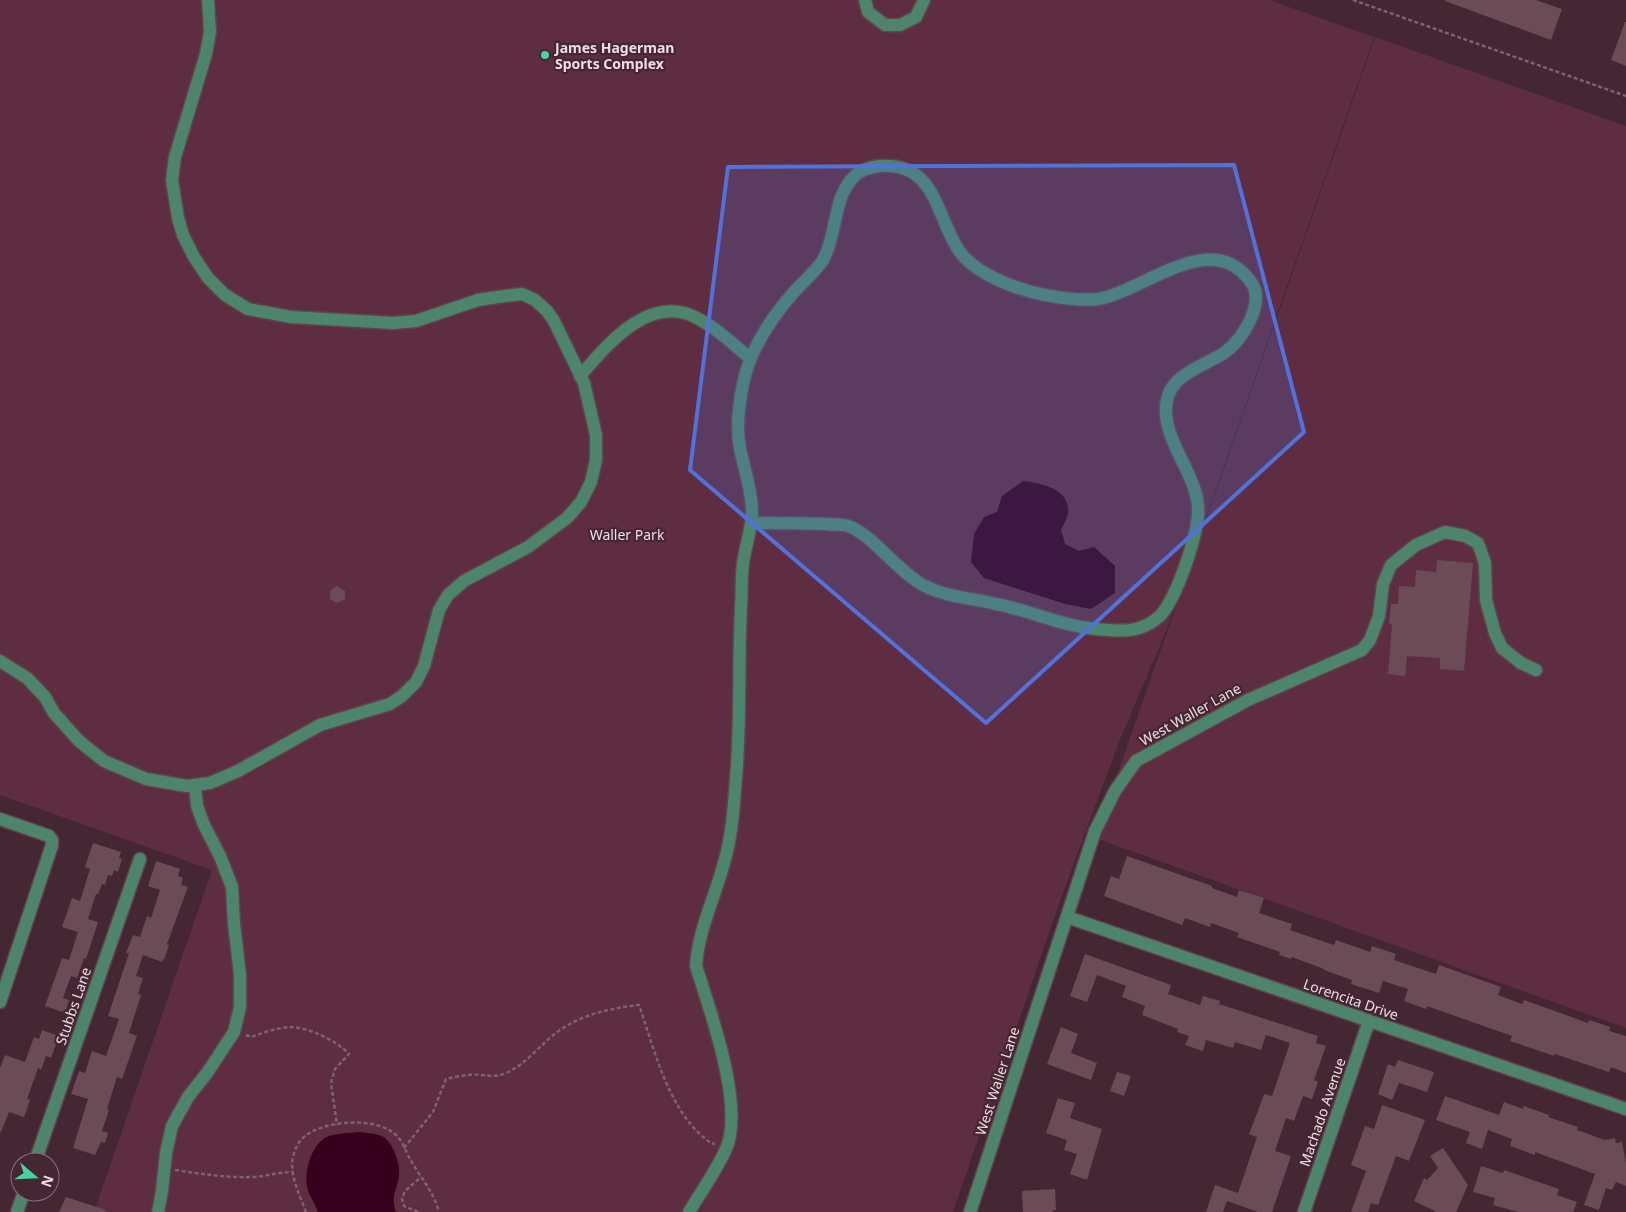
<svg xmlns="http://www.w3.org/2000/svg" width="1626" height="1212" font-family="'Noto Sans',sans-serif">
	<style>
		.green { fill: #5e2d41 }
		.water { fill: #37001c }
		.building { fill: #6a4b56 }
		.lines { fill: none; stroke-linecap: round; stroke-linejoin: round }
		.minor-casing { stroke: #60444f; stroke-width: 15 }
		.path { stroke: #7d636d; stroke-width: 2.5; stroke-dasharray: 4 2.5; stroke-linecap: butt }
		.minor { stroke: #4d846c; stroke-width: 12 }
		.marked { fill: #5272db; fill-opacity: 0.2; stroke: #5272db; stroke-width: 4; stroke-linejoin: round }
		.poi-dot { fill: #42d4a1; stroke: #442733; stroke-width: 2 }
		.labels { text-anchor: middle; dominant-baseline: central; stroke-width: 4.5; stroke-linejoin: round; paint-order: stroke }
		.poi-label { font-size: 14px; font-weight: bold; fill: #f0dde3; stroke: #442733; text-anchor: start }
		.park-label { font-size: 14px; fill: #f2dde4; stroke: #442733 }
		.street-label { font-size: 14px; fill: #f0dde3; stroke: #442733 }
	</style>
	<rect width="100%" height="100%" fill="#442733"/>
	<g class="green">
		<path d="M 0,0 L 1269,0 L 1374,37 L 1167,629 L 1119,742 L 1061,898 L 953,1212 L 94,1212 L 212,870 L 0,795 Z"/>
		<path d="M 1375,37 L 1626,126 L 1626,1028 L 1095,838 Z"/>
	</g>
	<g class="water">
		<path d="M 1023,481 C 1038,483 1065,487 1068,507 C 1070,515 1064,523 1061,530 L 1065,544 L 1079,551 L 1094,547 L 1115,566 L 1115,593 L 1091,609 L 1065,604 L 984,578 L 971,562 L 974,534 L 984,517 L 997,512 L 1002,496 Z"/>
		<path d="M 360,1132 C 367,1133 378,1134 384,1137 C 394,1145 401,1165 399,1177 C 396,1192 391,1196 396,1212 L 318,1212 C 315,1204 309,1195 307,1187 C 304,1170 312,1142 329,1136 C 339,1133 350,1133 360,1132 Z"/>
	</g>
	<g class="building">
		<path d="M 1445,0 L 1536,0 L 1562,9 L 1551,40 L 1445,1 Z"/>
		<path d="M 1625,22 L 1626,22 L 1626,66 L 1611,60 Z"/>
		<path d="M 1437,560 L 1473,563 L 1464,671 L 1440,669 L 1440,658 L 1407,656 L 1405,676 L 1388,674 L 1392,624 L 1389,624 L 1391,604 L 1398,604 L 1399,586 L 1415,587 L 1416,570 L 1436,572 Z"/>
		<path d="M 337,586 L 345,591 L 345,599 L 337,603 L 330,599 L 330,591 Z"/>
		<path d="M 93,843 L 121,852 L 119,858 L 122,859 L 118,872 L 114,870 L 112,876 L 108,875 L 105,885 L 102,884 L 98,894 L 96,894 L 88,919 L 98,922 L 86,959 L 84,958 L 77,978 L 71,976 L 63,998 L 69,1000 L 65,1013 L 45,1006 L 62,958 L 69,960 L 78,932 L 62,927 L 72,898 L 80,901 L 90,869 L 85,867 Z"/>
		<path d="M 1127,856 L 1212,886 L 1212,888 L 1237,897 L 1239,890 L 1264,898 L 1259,913 L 1292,924 L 1290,930 L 1334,945 L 1336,940 L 1370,952 L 1372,946 L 1396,954 L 1394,960 L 1436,974 L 1439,965 L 1501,987 L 1498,995 L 1522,1004 L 1524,1000 L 1588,1023 L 1589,1020 L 1610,1027 L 1609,1031 L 1626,1036 L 1626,1073 L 1611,1067 L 1609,1072 L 1555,1054 L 1554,1056 L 1510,1041 L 1512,1036 L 1427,1006 L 1426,1009 L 1404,1001 L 1408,989 L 1383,981 L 1379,993 L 1351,984 L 1352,980 L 1324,970 L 1324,969 L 1292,957 L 1291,959 L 1279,955 L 1280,952 L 1237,937 L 1239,933 L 1211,923 L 1210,927 L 1185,918 L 1182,925 L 1104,896 L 1111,876 L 1119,879 Z"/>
		<path d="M 156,861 L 180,869 L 178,876 L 183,878 L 181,885 L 188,887 L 167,944 L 169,945 L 164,960 L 163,959 L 162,962 L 143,955 L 136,976 L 143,978 L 138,994 L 141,995 L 129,1033 L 137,1036 L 122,1079 L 117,1077 L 107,1109 L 109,1110 L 102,1131 L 108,1133 L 105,1143 L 101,1142 L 95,1155 L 73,1148 L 88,1099 L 71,1094 L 79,1071 L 85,1073 L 92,1051 L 106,1056 L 119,1019 L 108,1016 L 129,953 L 126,953 L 133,935 L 140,937 L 147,916 L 151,918 L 160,890 L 148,886 Z"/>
		<path d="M 1085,954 L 1171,985 L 1168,994 L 1200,1005 L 1203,996 L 1220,1001 L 1219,1004 L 1318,1036 L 1316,1043 L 1326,1046 L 1314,1080 L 1318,1082 L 1312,1099 L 1303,1096 L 1294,1121 L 1286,1118 L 1275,1151 L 1291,1156 L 1272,1212 L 1258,1212 L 1227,1201 L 1223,1212 L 1206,1212 L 1215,1185 L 1238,1193 L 1257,1137 L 1249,1134 L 1256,1116 L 1264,1094 L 1272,1096 L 1290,1043 L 1266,1035 L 1261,1050 L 1235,1042 L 1233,1048 L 1206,1040 L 1203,1051 L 1185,1045 L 1189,1036 L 1177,1032 L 1178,1029 L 1142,1015 L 1145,1006 L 1122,997 L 1126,986 L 1097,975 L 1087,1002 L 1070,996 Z"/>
		<path d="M 1061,1027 L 1078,1034 L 1071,1053 L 1097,1063 L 1091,1080 L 1047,1064 Z"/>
		<path d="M 42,1030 L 56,1035 L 54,1043 L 56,1044 L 51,1058 L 46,1056 L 41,1070 L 38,1068 L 27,1099 L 30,1100 L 24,1117 L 9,1112 L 1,1132 L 0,1132 L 0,1068 L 5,1055 L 25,1062 L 34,1037 L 39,1039 Z"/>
		<path d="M 1398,1060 L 1434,1072 L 1427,1092 L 1399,1083 L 1392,1100 L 1378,1094 L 1388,1064 L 1395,1067 Z"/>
		<path d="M 1117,1072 L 1131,1076 L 1124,1096 L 1110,1091 Z"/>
		<path d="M 1445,1096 L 1499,1115 L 1504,1102 L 1523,1109 L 1524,1106 L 1549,1115 L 1548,1117 L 1578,1127 L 1577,1130 L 1605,1140 L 1615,1138 L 1616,1143 L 1622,1142 L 1626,1163 L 1626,1186 L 1616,1182 L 1612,1190 L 1606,1188 L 1599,1210 L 1584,1205 L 1595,1174 L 1535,1152 L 1535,1155 L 1510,1146 L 1512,1139 L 1488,1130 L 1482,1149 L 1466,1143 L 1470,1132 L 1436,1120 Z"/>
		<path d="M 1058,1098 L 1075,1103 L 1070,1118 L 1102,1129 L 1087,1180 L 1070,1174 L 1077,1154 L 1064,1150 L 1067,1140 L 1046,1133 Z"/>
		<path d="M 1382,1105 L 1425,1120 L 1409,1161 L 1396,1156 L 1378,1205 L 1371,1203 L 1368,1212 L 1351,1212 L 1366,1171 L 1351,1165 L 1365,1126 L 1374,1129 Z"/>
		<path d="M 1443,1148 L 1468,1185 L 1456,1212 L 1437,1212 L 1414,1201 L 1424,1178 L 1427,1180 L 1438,1168 L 1430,1156 Z"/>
		<path d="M 1481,1166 L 1503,1173 L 1504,1170 L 1559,1189 L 1557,1195 L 1577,1202 L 1573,1212 L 1518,1212 L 1493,1205 L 1495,1198 L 1473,1192 Z"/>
		<path d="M 1055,1189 L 1056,1210 L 1053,1210 L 1053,1212 L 1023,1212 L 1022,1191 Z"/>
		<path d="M 66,1197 L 106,1210 L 105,1212 L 59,1212 Z"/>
	</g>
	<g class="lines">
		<g class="minor-casing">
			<g id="minor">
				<path d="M 865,0 L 868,12 L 885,25 L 900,25 L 916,17 L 924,0"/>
				<path d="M 580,376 C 607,345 648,294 695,317 C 715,327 733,344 751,359"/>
				<path d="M 0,661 L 27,678 L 45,697 L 54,713 L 79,741 L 104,761 L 146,779 L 187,786 L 210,783 L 238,771 L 320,725 L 390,704 L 402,696 L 416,682 L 424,666 L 439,610 L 448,595 L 464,581 L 528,547 L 567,518 L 581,502 L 591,482 L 596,460 L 596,435 L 584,383 L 554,321 L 547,311 L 535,300 L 522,294 L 505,296 L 478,300 L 416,321 L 393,323 L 291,317 L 248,309 L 225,295 L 208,278 L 194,257 L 183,235 L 178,218 L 172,180 L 175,157 L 206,54 L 210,32 L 208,0"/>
				<path d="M 0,819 L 49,836 L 52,840 L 52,845 L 0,1002"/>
				<path d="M 1067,917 L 1626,1109"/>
				<path d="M 35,1162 L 140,859"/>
				<path d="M 17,1212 L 24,1192"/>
				<path d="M 158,1212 L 162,1191 L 166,1153 L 172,1126 L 188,1097 L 207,1073 L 234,1032 L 240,1007 L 240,975 L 234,924 L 232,887 L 220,856 L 204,825 L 197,806 L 195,785"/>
				<path d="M 689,1212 C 701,1192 716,1171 726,1149 C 745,1106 710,1011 696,966 C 698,931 715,897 724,863 C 732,836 734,806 736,778 C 741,721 738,664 741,607 C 742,593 741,578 743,564 C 745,546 752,530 752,511 C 752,489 744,470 740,448 C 736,429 739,404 743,384 C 750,349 771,318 794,292 C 803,282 816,271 823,260 C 837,235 833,201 851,180 C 859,170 867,168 879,166 C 937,161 936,219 960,252 C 977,275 1018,290 1045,295 C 1061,298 1081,301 1098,299 C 1142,292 1207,231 1246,276 C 1249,279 1251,282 1253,285 C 1258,295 1256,305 1252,316 C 1245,332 1235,347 1219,356 C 1194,370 1163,378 1166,415 C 1169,447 1195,474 1198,506 C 1200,531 1177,597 1160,616 C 1154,621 1149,625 1142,627 C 1132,631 1120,631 1110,630 C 1066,629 1037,612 996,604 C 971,598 946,597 923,585 C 897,571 872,534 848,526 C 841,524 833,525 826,524 C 801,523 777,523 751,523"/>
				<path d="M 970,1212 L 1095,831 L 1115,791 L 1136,761 L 1248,700 L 1362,650 L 1370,640 L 1379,616 L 1383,584 L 1391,565 L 1416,545 L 1445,532 L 1465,536 L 1478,543 L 1485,563 L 1486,600 L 1495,633 L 1502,648 L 1521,663 L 1536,670"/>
				<path d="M 1304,1212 L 1369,1021"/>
			</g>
		</g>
		<g class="path">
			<path d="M 1353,0 L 1626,96"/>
			<path d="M 246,1035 L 251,1037 C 263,1033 276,1028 289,1027 C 308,1027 336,1040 349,1054 L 335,1069 L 331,1083 L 337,1125"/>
			<path d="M 404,1148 L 433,1112 L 446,1079 C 453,1077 461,1076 468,1075 C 482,1073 493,1079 506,1073 C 527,1064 541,1043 560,1030 C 584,1014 611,1008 639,1005 C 654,1048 667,1105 702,1136 C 706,1139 709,1143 715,1144"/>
			<path d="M 175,1170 C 202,1174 227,1178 254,1177 C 267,1176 279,1172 293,1172"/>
			<path d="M 306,1212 C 300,1196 289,1174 293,1157 C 295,1149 298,1142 304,1137 C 323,1120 378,1116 397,1136 C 403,1142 406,1152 410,1159 C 420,1177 434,1192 439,1212"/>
			<path d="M 418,1212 L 404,1206 L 402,1199 L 405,1191 L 421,1177"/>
		</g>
		<use href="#minor" class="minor"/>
	</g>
	<path class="marked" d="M 1234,165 L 1304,432 L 986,723 L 690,470 L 728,167 Z"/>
	<circle class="poi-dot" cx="545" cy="55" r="5"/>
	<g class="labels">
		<g class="poi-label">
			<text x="555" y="47">James Hagerman<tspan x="555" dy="16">Sports Complex</tspan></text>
		</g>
		<g class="park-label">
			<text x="627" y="534">Waller Park</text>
		</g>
		<g class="street-label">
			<text transform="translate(1190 714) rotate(-29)">West Waller Lane</text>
			<text transform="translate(1351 999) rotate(19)">Lorencita Drive</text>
			<text transform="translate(73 1006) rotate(-71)">Stubbs Lane</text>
			<text transform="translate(997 1081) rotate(-72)">West Waller Lane</text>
			<text transform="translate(1322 1112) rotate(-71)">Machado Avenue</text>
		</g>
	</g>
	<g transform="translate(35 1177) rotate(109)"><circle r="24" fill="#442733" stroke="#897079"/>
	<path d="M0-4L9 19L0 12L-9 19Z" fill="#42d4a1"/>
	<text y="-8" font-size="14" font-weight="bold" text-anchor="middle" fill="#f0dde3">N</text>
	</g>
</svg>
